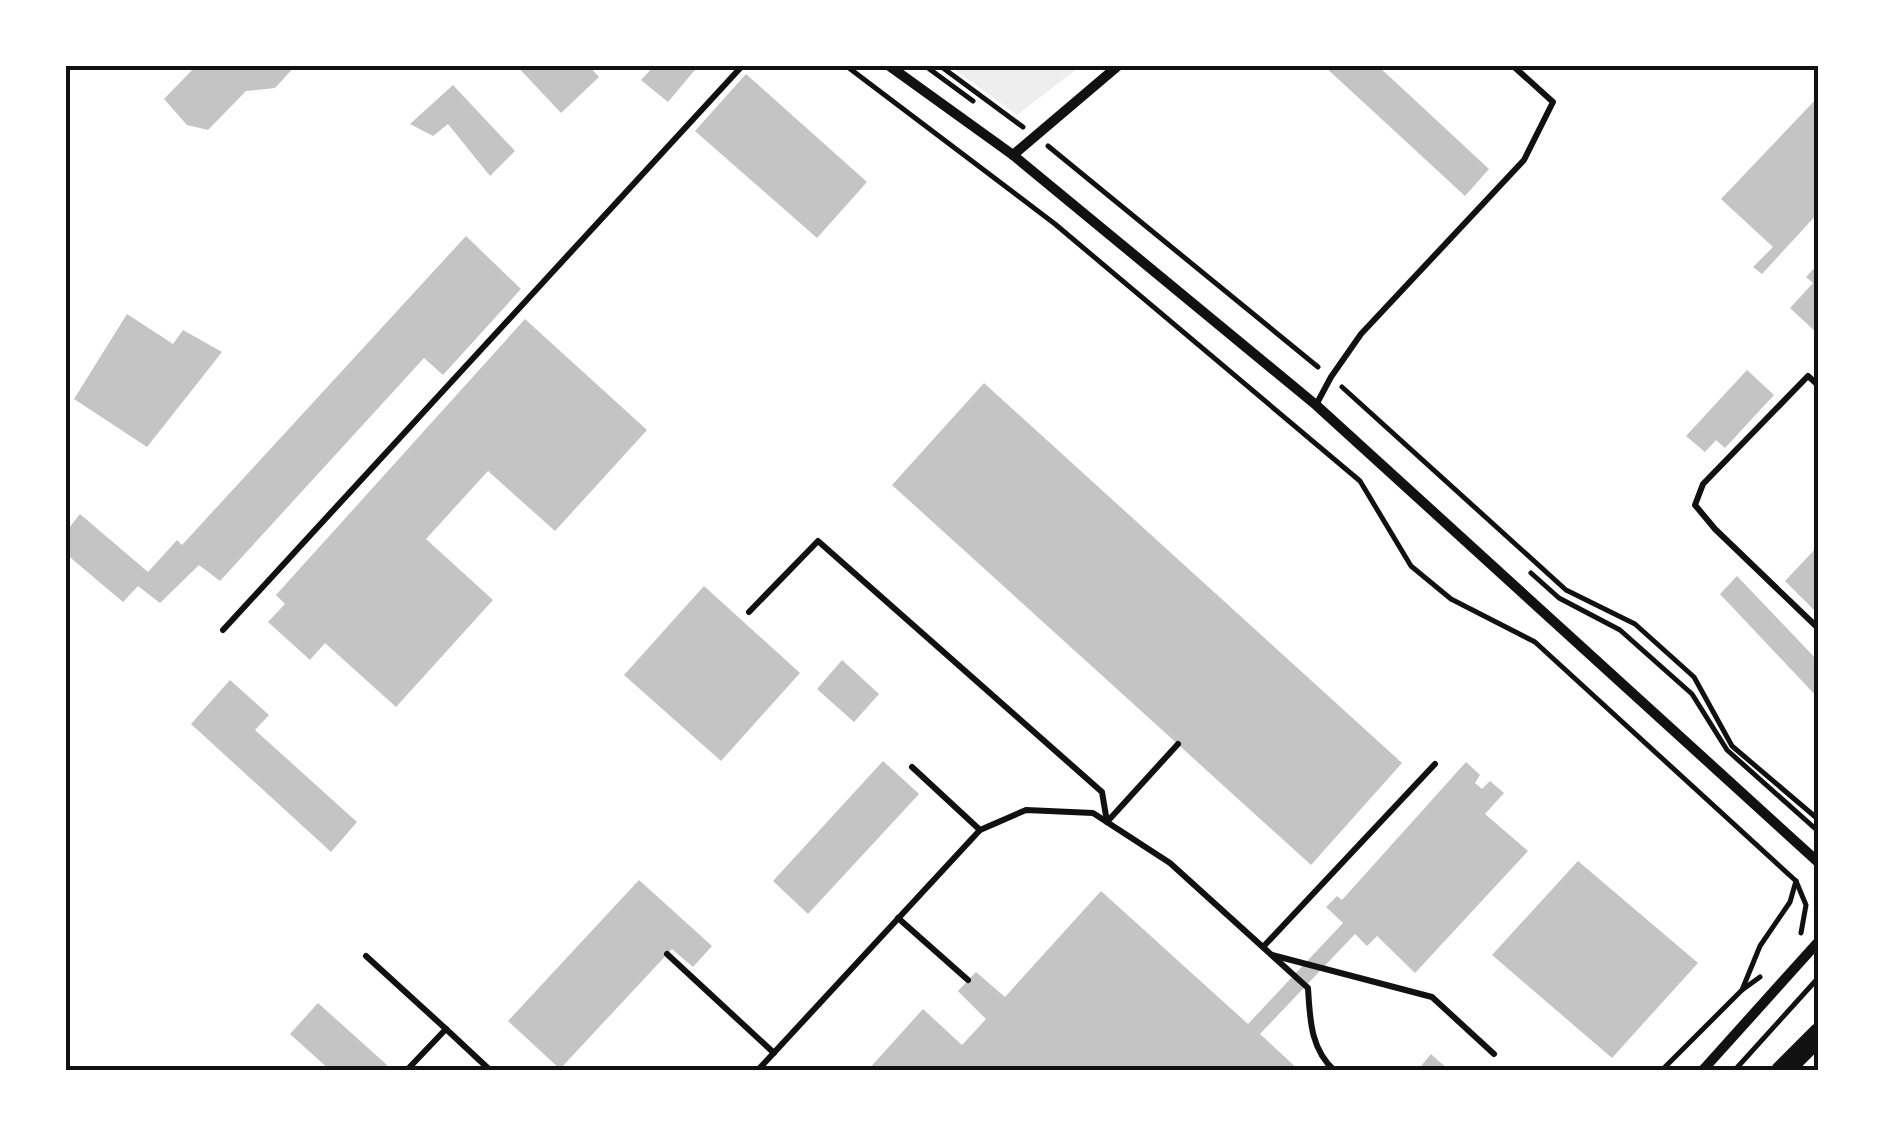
<svg xmlns="http://www.w3.org/2000/svg" width="1884" height="1136" font-family="Roboto,sans-serif">
	<style>
		.green { fill: #eee }
		.building { fill: #c4c4c4 }
		.lines { fill: none; stroke-linecap: round; stroke-linejoin: round }
		.path { stroke: #111; stroke-width: 5 }
		.service { stroke: #111; stroke-width: 6 }
		.minor { stroke: #111; stroke-width: 10 }
		.primary { stroke: #111; stroke-width: 22 }
		.neatline { fill: none; stroke: #111; stroke-width: 4 }
	</style>
	<rect width="100%" height="100%" fill="#fff"/>
	<path class="green" d="M 948,65 L 1082,65 L 1017,115 Z"/>
	<g class="building">
		<path d="M 197,65 L 296,65 L 275,88 L 246,91 L 208,130 L 187,125 L 164,99 Z"/>
		<path d="M 516,65 L 588,65 L 599,77 L 561,113 Z"/>
		<path d="M 655,65 L 699,65 L 668,102 L 641,80 Z"/>
		<path d="M 1323,65 L 1377,65 L 1489,169 L 1465,196 Z"/>
		<path d="M 746,74 L 867,182 L 817,238 L 695,131 Z"/>
		<path d="M 453,85 L 515,151 L 490,176 L 448,124 L 433,136 L 410,124 Z"/>
		<path d="M 1819,96 L 1819,212 L 1762,274 L 1753,267 L 1773,247 L 1721,199 Z"/>
		<path d="M 466,236 L 521,289 L 443,375 L 424,358 L 220,581 L 199,565 L 160,603 L 138,586 L 123,602 L 65,553 L 65,533 L 80,514 L 148,572 L 177,540 L 182,545 Z"/>
		<path d="M 1819,263 L 1819,335 L 1790,308 L 1813,283 L 1806,277 Z"/>
		<path d="M 127,314 L 173,344 L 183,330 L 222,352 L 147,447 L 74,399 Z"/>
		<path d="M 525,319 L 647,430 L 555,531 L 488,471 L 426,539 L 493,600 L 396,707 L 325,643 L 310,660 L 268,622 L 285,604 L 276,595 Z"/>
		<path d="M 1747,370 L 1774,395 L 1725,448 L 1716,440 L 1705,452 L 1686,436 Z"/>
		<path d="M 984,383 L 1402,763 L 1311,865 L 892,485 Z"/>
		<path d="M 1819,545 L 1819,615 L 1785,581 Z"/>
		<path d="M 1737,576 L 1819,662 L 1819,699 L 1720,594 Z"/>
		<path d="M 704,586 L 800,673 L 721,761 L 624,675 Z"/>
		<path d="M 842,660 L 879,694 L 854,722 L 817,689 Z"/>
		<path d="M 230,680 L 269,715 L 255,730 L 357,822 L 331,852 L 191,724 Z"/>
		<path d="M 883,761 L 919,794 L 808,914 L 773,881 Z"/>
		<path d="M 1466,762 L 1480,775 L 1475,783 L 1482,789 L 1490,781 L 1504,793 L 1485,814 L 1528,851 L 1415,973 L 1377,936 L 1367,946 L 1355,934 L 1260,1034 L 1300,1071 L 867,1071 L 923,1009 L 962,1045 L 986,1019 L 958,991 L 976,972 L 1005,997 L 1101,891 L 1248,1024 L 1343,923 L 1326,907 L 1337,896 L 1342,900 Z"/>
		<path d="M 1578,861 L 1698,963 L 1612,1058 L 1492,955 Z"/>
		<path d="M 639,880 L 712,946 L 693,967 L 672,949 L 560,1069 L 508,1021 Z"/>
		<path d="M 318,1003 L 387,1065 L 381,1071 L 331,1071 L 290,1034 Z"/>
		<path d="M 1431,1054 L 1450,1071 L 1417,1071 Z"/>
	</g>
	<g class="lines">
		<g class="path">
			<path d="M 845,65 L 1055,224 L 1360,481 L 1411,566 L 1451,599 L 1535,642 L 1796,881 L 1806,905 L 1801,933"/>
			<path d="M 924,65 L 973,101"/>
			<path d="M 939,65 L 1023,127"/>
			<path d="M 1048,146 L 1318,367"/>
			<path d="M 1342,387 L 1566,590 L 1635,624 L 1694,677 L 1732,746 L 1819,820"/>
			<path d="M 1531,573 L 1559,598 L 1620,630 L 1692,694 L 1727,750 L 1819,832"/>
			<path d="M 1742,990 L 1760,977"/>
			<path d="M 1661,1071 L 1742,990 L 1760,946 L 1790,902 L 1796,881"/>
			<path d="M 1734,1071 L 1819,977"/>
		</g>
		<g class="service">
			<path d="M 1819,386 L 1808,376 L 1703,484 L 1695,505 L 1715,529 L 1819,629"/>
			<path d="M 1316,405 L 1331,377 L 1361,334 L 1524,160 L 1553,102 L 1512,65"/>
			<path d="M 749,612 L 818,541 L 1102,792 L 1107,822 L 1178,744"/>
			<path d="M 223,630 L 743,65"/>
			<path d="M 980,830 L 1026,810 L 1093,813 L 1170,863 L 1308,988 C 1310,1018 1310,1049 1335,1071"/>
			<path d="M 898,918 L 968,980"/>
			<path d="M 1263,947 L 1435,764"/>
			<path d="M 667,954 L 774,1053"/>
			<path d="M 1272,955 L 1432,997 L 1494,1054"/>
			<path d="M 366,956 L 446,1029"/>
			<path d="M 406,1071 L 446,1029 L 491,1071"/>
			<path d="M 757,1071 L 980,830 L 912,767"/>
		</g>
		<g class="minor">
			<path d="M 888,65 L 1013,155 L 1316,405 L 1819,863"/>
			<path d="M 1013,155 L 1119,65"/>
			<path d="M 1702,1071 L 1819,941"/>
		</g>
		<path class="primary" d="M 1782,1071 L 1819,1034"/>
	</g>
	<rect width="1884" height="1136" fill="none" stroke="#ffffff" stroke-width="135"/>
	<rect x="68" y="68" width="1748" height="1000" class="neatline"/>
</svg>
